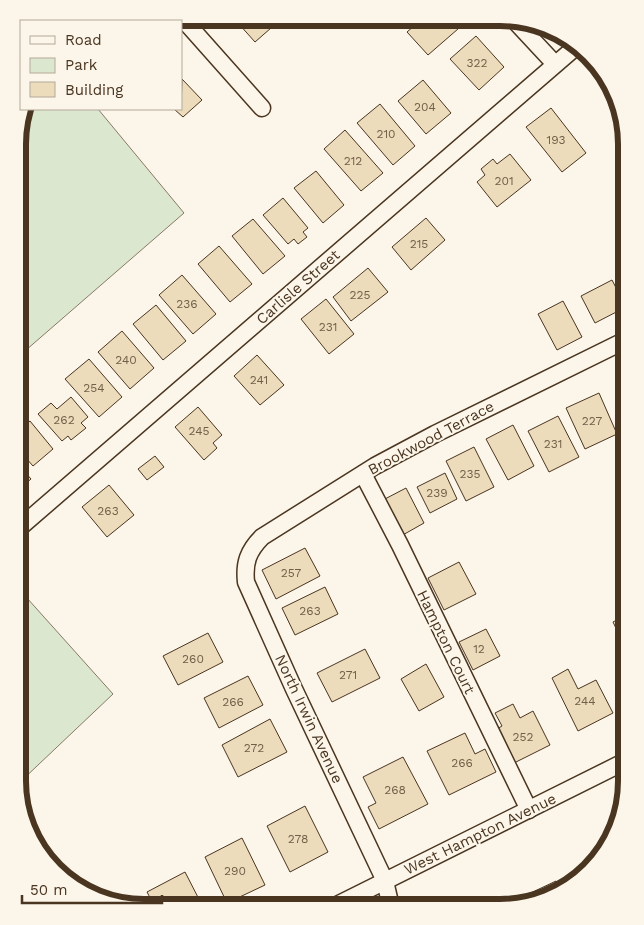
<svg xmlns="http://www.w3.org/2000/svg" width="644" height="925" font-family="'Work Sans',sans-serif">
	<style>
		.green { fill: #dce7d0; stroke: #887966 }
		.building { fill: #ecdcbc; stroke: #4a3520 }
		.lines { fill: none; stroke-linecap: round; stroke-linejoin: round }
		.minor-casing { stroke: #4a3520; stroke-width: 19 }
		.minor { stroke: #fbf6e9; stroke-width: 16 }
		.labels { text-anchor: middle; dominant-baseline: central; stroke-width: 4; stroke-linejoin: round; paint-order: stroke }
		.number-label { font-size: 12px; fill: #725f47 }
		.street-label { font-size: 15px; fill: #4a3520; stroke: #fbf6e9 }
		.rim { fill: none; stroke: #4a3520; stroke-width: 6 }
	</style>
	<rect width="100%" height="100%" fill="#fbf6e9"/>
	<g class="green">
		<path d="M 25,109 L 98,109 L 184,213 L 18,357 L 19,128 Z"/>
		<path d="M 18,588 L 113,694 L 18,784 Z"/>
	</g>
	<g class="building">
		<path d="M 243,18 L 276,18 L 279,21 L 255,42 L 238,23 Z"/>
		<path d="M 423,18 L 462,18 L 466,22 L 428,55 L 407,32 Z"/>
		<path d="M 476,36 L 504,67 L 479,90 L 450,59 Z"/>
		<path d="M 597,68 L 614,89 L 615,94 L 613,96 L 592,72 Z"/>
		<path d="M 182,79 L 202,100 L 183,117 L 174,109 L 181,109 Z"/>
		<path d="M 423,80 L 451,113 L 426,134 L 398,101 Z"/>
		<path d="M 380,104 L 415,146 L 393,165 L 357,123 Z"/>
		<path d="M 551,108 L 586,153 L 562,172 L 526,127 Z"/>
		<path d="M 345,130 L 383,173 L 361,191 L 324,149 Z"/>
		<path d="M 510,154 L 531,180 L 497,207 L 477,182 L 485,175 L 481,169 L 493,159 L 497,164 Z"/>
		<path d="M 316,171 L 344,205 L 323,223 L 294,188 Z"/>
		<path d="M 283,198 L 308,228 L 303,232 L 307,237 L 298,244 L 294,239 L 288,244 L 263,215 Z"/>
		<path d="M 426,218 L 445,240 L 411,270 L 392,247 Z"/>
		<path d="M 253,219 L 285,256 L 263,274 L 232,236 Z"/>
		<path d="M 219,246 L 252,284 L 230,302 L 198,264 Z"/>
		<path d="M 368,268 L 388,292 L 351,321 L 333,297 Z"/>
		<path d="M 182,275 L 216,314 L 193,334 L 159,295 Z"/>
		<path d="M 612,280 L 626,307 L 595,323 L 581,296 Z"/>
		<path d="M 326,299 L 354,334 L 329,354 L 301,319 Z"/>
		<path d="M 563,301 L 582,337 L 557,350 L 538,314 Z"/>
		<path d="M 156,305 L 186,341 L 163,360 L 133,324 Z"/>
		<path d="M 122,331 L 154,368 L 130,389 L 98,352 Z"/>
		<path d="M 257,355 L 284,385 L 260,405 L 234,376 Z"/>
		<path d="M 89,359 L 122,397 L 99,417 L 65,379 Z"/>
		<path d="M 599,393 L 617,434 L 585,449 L 566,408 Z"/>
		<path d="M 71,397 L 88,417 L 81,423 L 86,428 L 71,440 L 68,436 L 62,441 L 38,414 L 51,403 L 57,409 Z"/>
		<path d="M 198,407 L 222,435 L 213,443 L 217,448 L 204,460 L 175,427 Z"/>
		<path d="M 558,416 L 579,457 L 549,472 L 528,431 Z"/>
		<path d="M 30,421 L 53,449 L 33,466 L 18,449 L 18,431 Z"/>
		<path d="M 513,425 L 534,466 L 508,480 L 486,439 Z"/>
		<path d="M 474,447 L 494,487 L 466,501 L 446,461 Z"/>
		<path d="M 155,456 L 164,467 L 147,480 L 138,469 Z"/>
		<path d="M 18,464 L 31,479 L 18,490 Z"/>
		<path d="M 445,473 L 457,499 L 430,513 L 417,487 Z"/>
		<path d="M 109,485 L 134,515 L 107,537 L 82,507 Z"/>
		<path d="M 406,488 L 424,523 L 401,536 L 383,500 Z"/>
		<path d="M 305,548 L 320,576 L 276,599 L 262,570 Z"/>
		<path d="M 459,562 L 476,594 L 444,610 L 428,578 Z"/>
		<path d="M 325,587 L 338,614 L 295,635 L 282,608 Z"/>
		<path d="M 626,615 L 626,649 L 613,622 Z"/>
		<path d="M 486,629 L 500,656 L 473,670 L 459,642 Z"/>
		<path d="M 208,633 L 223,662 L 178,685 L 163,656 Z"/>
		<path d="M 365,649 L 380,678 L 332,702 L 317,673 Z"/>
		<path d="M 426,664 L 444,697 L 419,711 L 401,679 Z"/>
		<path d="M 568,669 L 578,689 L 596,680 L 613,713 L 578,731 L 552,678 Z"/>
		<path d="M 248,676 L 263,705 L 219,728 L 204,698 Z"/>
		<path d="M 513,704 L 520,718 L 533,711 L 550,745 L 514,763 L 497,729 L 502,726 L 495,713 Z"/>
		<path d="M 270,719 L 287,752 L 238,777 L 222,745 Z"/>
		<path d="M 465,733 L 475,754 L 485,749 L 496,772 L 449,795 L 427,751 Z"/>
		<path d="M 403,757 L 428,804 L 379,829 L 368,807 L 376,803 L 363,777 Z"/>
		<path d="M 305,806 L 328,852 L 290,872 L 267,826 Z"/>
		<path d="M 242,838 L 265,885 L 227,903 L 205,857 Z"/>
		<path d="M 185,872 L 203,907 L 155,907 L 147,892 Z"/>
		<path d="M 556,881 L 560,890 L 555,895 L 522,902 L 520,898 Z"/>
	</g>
	<g class="lines">
		<g class="minor-casing">
			<g id="minor">
				<path d="M 182,18 L 262,108"/>
				<path d="M 513,19 L 555,64"/>
				<path d="M 363,474 L 400,545 L 529,810"/>
				<path d="M 18,529 L 578,45"/>
				<path d="M 333,907 L 626,761"/>
				<path d="M 391,907 L 385,881 L 294,689 L 246,582 C 244,563 248,551 262,537 L 375,466 L 435,434 L 626,340"/>
			</g>
		</g>
		<use href="#minor" class="minor"/>
	</g>
	<g class="labels">
		<g class="number-label">
			<text x="477" y="63">322</text>
			<text x="425" y="107">204</text>
			<text x="386" y="134">210</text>
			<text x="556" y="140">193</text>
			<text x="353" y="161">212</text>
			<text x="504" y="181">201</text>
			<text x="419" y="244">215</text>
			<text x="360" y="295">225</text>
			<text x="187" y="304">236</text>
			<text x="328" y="327">231</text>
			<text x="126" y="360">240</text>
			<text x="259" y="380">241</text>
			<text x="94" y="388">254</text>
			<text x="64" y="420">262</text>
			<text x="592" y="421">227</text>
			<text x="199" y="431">245</text>
			<text x="553" y="444">231</text>
			<text x="470" y="474">235</text>
			<text x="437" y="493">239</text>
			<text x="108" y="511">263</text>
			<text x="291" y="573">257</text>
			<text x="310" y="611">263</text>
			<text x="479" y="649">12</text>
			<text x="193" y="659">260</text>
			<text x="348" y="675">271</text>
			<text x="585" y="701">244</text>
			<text x="233" y="702">266</text>
			<text x="523" y="737">252</text>
			<text x="254" y="748">272</text>
			<text x="462" y="763">266</text>
			<text x="395" y="790">268</text>
			<text x="298" y="839">278</text>
			<text x="235" y="871">290</text>
		</g>
		<g class="street-label">
			<text transform="translate(298 287) rotate(-41)">Carlisle Street</text>
			<text transform="translate(431 438) rotate(-28)">Brookwood Terrace</text>
			<text transform="translate(446 642) rotate(64)">Hampton Court</text>
			<text transform="translate(309 719) rotate(65)">North Irwin Avenue</text>
			<text transform="translate(480 834) rotate(-26)">West Hampton Avenue</text>
		</g>
	</g>
	<path d="M0 0H644V925H0ZM144 26H500A118 118 0 0 1 618 144V781A118 118 0 0 1 500 899H144A118 118 0 0 1 26 781V144A118 118 0 0 1 144 26Z" fill="#fbf6e9" fill-rule="evenodd"/>
	<path class="rim" d="M144 26H500A118 118 0 0 1 618 144V781A118 118 0 0 1 500 899H144A118 118 0 0 1 26 781V144A118 118 0 0 1 144 26Z"/>
	<rect x="20" y="20" width="162" height="90" fill="#fbf6e9" stroke="#b4a999"/>
	<rect x="30" y="36" width="25" height="8" fill="#fbf6e9" stroke="#b4a999"/>
	<text x="65" y="45" font-size="15" fill="#4a3520">Road</text>
	<rect x="30" y="58" width="25" height="15" fill="#dce7d0" stroke="#b4a999"/>
	<text x="65" y="70" font-size="15" fill="#4a3520">Park</text>
	<rect x="30" y="82" width="25" height="15" fill="#ecdcbc" stroke="#b4a999"/>
	<text x="65" y="95" font-size="15" fill="#4a3520">Building</text>
	<path d="M22 895v8h140v-8" fill="none" stroke="#4a3520" stroke-width="2.5"/>
	<text x="30" y="895" font-size="15" fill="#4a3520" stroke="#fbf6e9" stroke-width="4" paint-order="stroke">50 m</text>
</svg>
